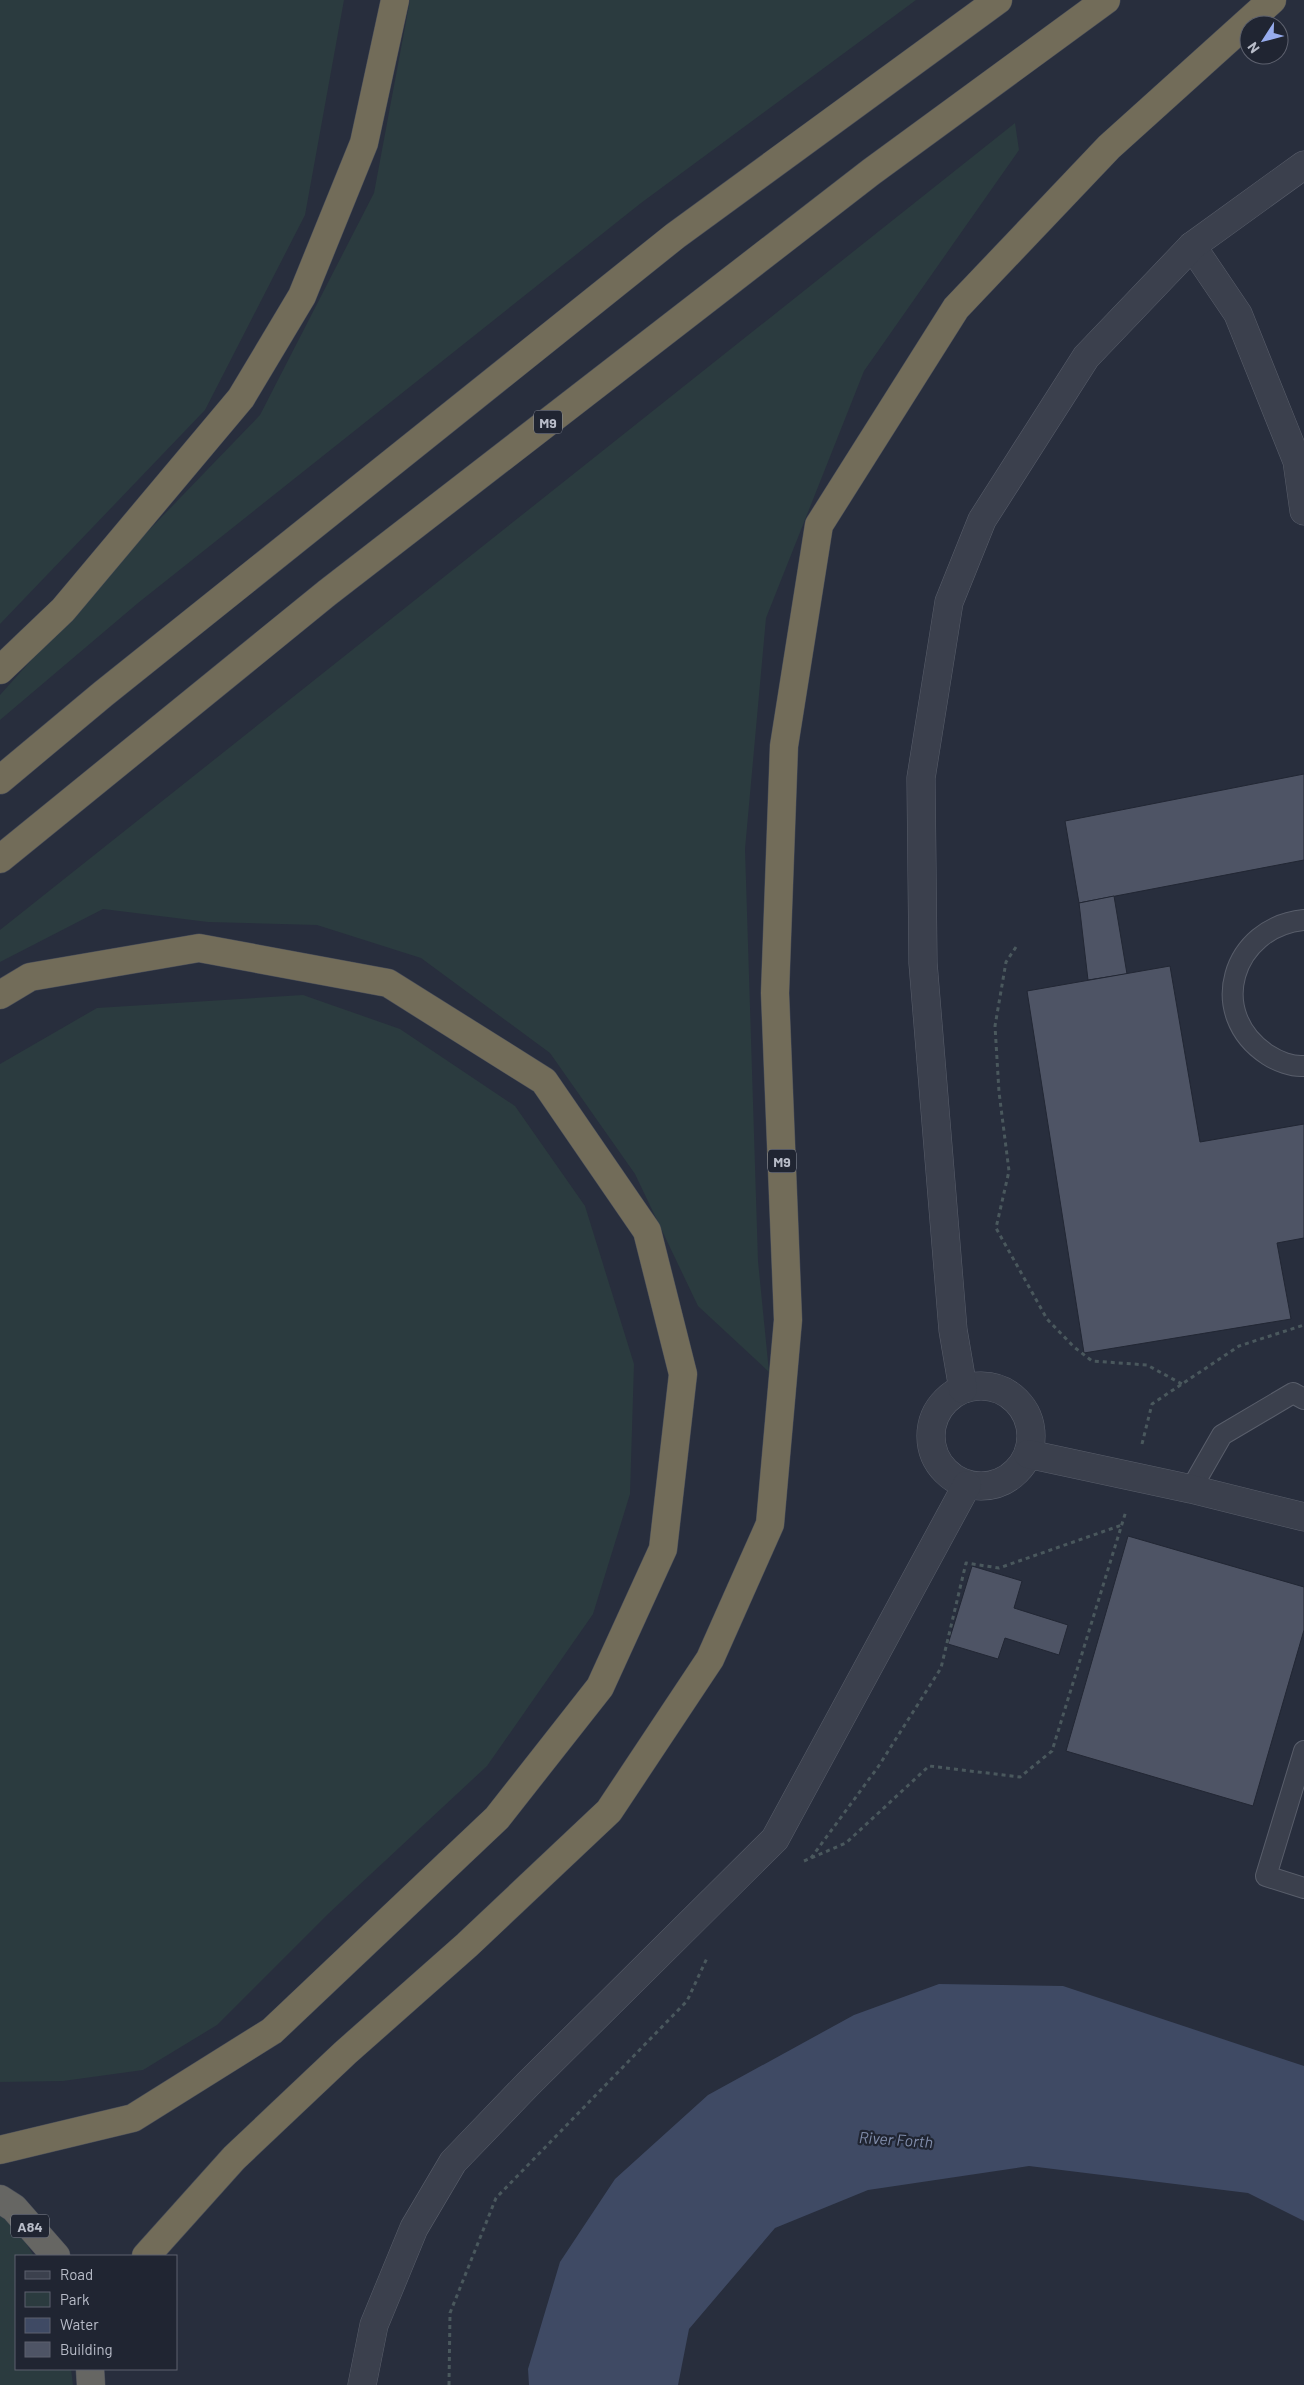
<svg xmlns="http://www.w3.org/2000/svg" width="1304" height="2385" font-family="Barlow,sans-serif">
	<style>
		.green { fill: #2b3b3f }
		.water { fill: #3f4a64 }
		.building { fill: #4e5465; stroke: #222734 }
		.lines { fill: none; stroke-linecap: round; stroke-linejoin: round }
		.service-casing { stroke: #595e6b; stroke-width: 22 }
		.minor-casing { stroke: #595e6b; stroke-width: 29 }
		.trunk-casing { stroke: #464b58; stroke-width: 29 }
		.motorway-casing { stroke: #464b58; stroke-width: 29 }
		.path { stroke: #4a585d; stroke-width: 3; stroke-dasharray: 4 4; stroke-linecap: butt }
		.service { stroke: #3b404d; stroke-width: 20 }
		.minor { stroke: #3b404d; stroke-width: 28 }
		.trunk { stroke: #666663; stroke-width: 28 }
		.motorway { stroke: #726c59; stroke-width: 28 }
		.labels { text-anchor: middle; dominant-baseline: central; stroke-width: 4.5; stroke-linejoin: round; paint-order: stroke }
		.shield { fill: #202532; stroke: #8a8f9b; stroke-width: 1 }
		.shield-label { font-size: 14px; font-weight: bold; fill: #b8bcc8 }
		.water-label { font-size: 16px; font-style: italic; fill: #828eac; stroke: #202532 }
	</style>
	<rect width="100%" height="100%" fill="#282e3d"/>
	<g class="green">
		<path d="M 0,0 L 344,0 L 305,215 L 205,410 L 0,624 Z"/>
		<path d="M 410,0 L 916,0 L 641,203 L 138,603 L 0,720 L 0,695 L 125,555 L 260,415 L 374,193 Z"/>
		<path d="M 1015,123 L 1019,150 L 864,371 L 766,618 L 745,849 L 758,1261 L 769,1372 L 698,1306 L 635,1174 L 550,1053 L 421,958 L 317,925 L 208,922 L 103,909 L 0,962 L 0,930 Z"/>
		<path d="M 303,995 L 400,1029 L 515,1106 L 585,1206 L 634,1364 L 630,1494 L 593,1614 L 487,1766 L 328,1914 L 217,2025 L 143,2070 L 63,2081 L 0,2082 L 0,1064 L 97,1008 Z"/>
		<path d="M 0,2211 L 8,2215 L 34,2256 L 16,2256 L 16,2369 L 71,2369 L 73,2385 L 0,2385 Z"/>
	</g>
	<path class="water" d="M 939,1984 L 1063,1986 L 1304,2066 L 1304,2221 L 1248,2193 L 1029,2166 L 868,2190 L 775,2228 L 689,2329 L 678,2385 L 529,2385 L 528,2369 L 560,2262 L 615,2179 L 708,2095 L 854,2015 Z"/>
	<g class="building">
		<path d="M 1304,774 L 1304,860 L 1079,903 L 1065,821 Z"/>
		<path d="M 1114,896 L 1127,974 L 1088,980 L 1079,903 Z"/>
		<path d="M 1170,966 L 1200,1142 L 1304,1124 L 1304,1238 L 1277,1243 L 1291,1319 L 1084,1353 L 1027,991 Z"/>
		<path d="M 1128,1536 L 1304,1587 L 1304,1630 L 1253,1806 L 1066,1751 Z"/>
		<path d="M 972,1566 L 1022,1581 L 1014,1608 L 1068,1625 L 1059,1655 L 1005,1638 L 998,1659 L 948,1644 Z"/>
	</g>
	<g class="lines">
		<g class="service-casing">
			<g id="service">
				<path d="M 1304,920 C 1232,927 1205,1014 1268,1055 C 1277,1061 1292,1067 1304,1066"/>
				<path d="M 1191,1489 L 1222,1435 L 1293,1393 L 1304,1399"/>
				<path d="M 1304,1751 L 1266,1876 L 1304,1888"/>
			</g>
		</g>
		<g class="minor-casing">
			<g id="minor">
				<path d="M 1192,246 L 1238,314 L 1297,461 L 1304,511"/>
				<circle cx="981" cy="1436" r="50"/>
				<path d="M 963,1389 L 953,1330 L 923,963 L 921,778 L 949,602 L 982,520 L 1086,357 L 1192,246 L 1304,165"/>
				<path d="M 1028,1454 L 1191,1489 L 1304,1517"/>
				<path d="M 362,2385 L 374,2325 L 414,2228 L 453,2162 L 528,2084 L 775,1839 L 967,1485"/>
			</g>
		</g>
		<g class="trunk-casing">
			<g id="trunk">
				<path d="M 0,2199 L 14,2208 L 56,2256"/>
				<path d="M 90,2369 L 91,2385"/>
			</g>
		</g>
		<g class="motorway-casing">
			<g id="motorway">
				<path d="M 0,670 L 63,610 L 241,398 L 302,296 L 364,143 L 395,0"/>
				<path d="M 0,780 L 103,694 L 675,236 L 998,0"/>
				<path d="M 0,859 L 327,593 L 871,172 L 1106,0"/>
				<path d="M 0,995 L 30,977 L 199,948 L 388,983 L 544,1081 L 647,1231 L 683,1374 L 663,1549 L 600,1687 L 497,1818 L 272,2031 L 133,2118 L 0,2150"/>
				<path d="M 146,2256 L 234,2158 L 345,2053 L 467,1945 L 609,1811 L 710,1659 L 770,1524 L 788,1320 L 775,993 L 784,746 L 819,525 L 956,308 L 1109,147 L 1272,0"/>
			</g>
		</g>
		<g class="path">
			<path d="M 1016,947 L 1006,962 L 995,1026 L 999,1092 L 1009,1171 L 996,1228 L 1047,1319 L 1074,1347 L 1092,1361 L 1147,1365 L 1182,1384"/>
			<path d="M 1142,1444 L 1152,1404 L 1239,1346 L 1304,1325"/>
			<path d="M 811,1858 L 878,1767 L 941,1668 L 966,1563 L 999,1568 L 1122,1525"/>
			<path d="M 804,1861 L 846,1843 L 929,1766 L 1020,1777 L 1052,1751 L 1126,1511"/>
			<path d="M 449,2385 L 450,2313 L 496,2198 L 687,2001 L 707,1958"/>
		</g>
		<use href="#service" class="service"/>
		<use href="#minor" class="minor"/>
		<use href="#trunk" class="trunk"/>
		<use href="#motorway" class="motorway"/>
	</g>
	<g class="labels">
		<g class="shield">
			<rect x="534" y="410.5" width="28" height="23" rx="4"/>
			<rect x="768" y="1149.5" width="28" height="23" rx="4"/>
			<rect x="11" y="2214.5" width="38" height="23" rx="4"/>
		</g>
		<g class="shield-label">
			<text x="548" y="422">M9</text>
			<text x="782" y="1161">M9</text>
			<text x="30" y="2226">A84</text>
		</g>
		<g class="water-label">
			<text transform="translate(896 2139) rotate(4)">River Forth</text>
		</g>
	</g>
	<rect x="15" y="2255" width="162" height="115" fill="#202532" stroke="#5d616e"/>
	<rect x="25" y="2271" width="25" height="8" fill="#3b404d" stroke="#5d616e"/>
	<text x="60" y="2280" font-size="15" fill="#b8bcc8">Road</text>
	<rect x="25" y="2292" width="25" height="15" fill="#2b3b3f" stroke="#5d616e"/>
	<text x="60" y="2305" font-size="15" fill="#b8bcc8">Park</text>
	<rect x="25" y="2318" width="25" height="15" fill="#3f4a64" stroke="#5d616e"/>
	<text x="60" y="2330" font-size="15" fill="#b8bcc8">Water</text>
	<rect x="25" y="2342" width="25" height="15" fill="#4e5465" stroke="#5d616e"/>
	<text x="60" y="2355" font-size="15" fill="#b8bcc8">Building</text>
	<g transform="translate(1264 40) rotate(234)"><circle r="24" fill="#202532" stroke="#5d616e"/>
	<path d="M0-4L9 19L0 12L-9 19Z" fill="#97aced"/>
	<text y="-8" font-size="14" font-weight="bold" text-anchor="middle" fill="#b8bcc8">N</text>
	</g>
</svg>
